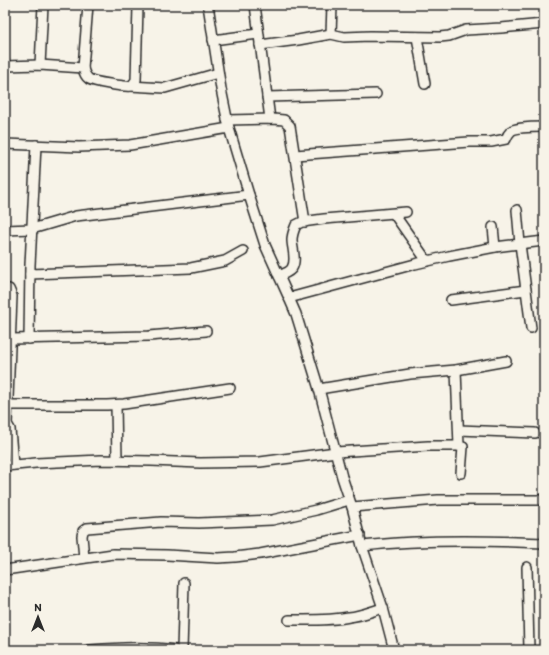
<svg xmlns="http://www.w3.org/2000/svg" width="549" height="655" font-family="Itim,sans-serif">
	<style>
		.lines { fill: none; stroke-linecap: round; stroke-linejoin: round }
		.street-casing { stroke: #2b2b2b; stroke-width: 12 }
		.street { stroke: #f7f3e8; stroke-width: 9 }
	</style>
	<rect width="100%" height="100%" fill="#f7f3e8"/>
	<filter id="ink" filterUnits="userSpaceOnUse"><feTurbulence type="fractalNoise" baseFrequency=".025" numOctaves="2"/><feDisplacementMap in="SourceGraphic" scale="8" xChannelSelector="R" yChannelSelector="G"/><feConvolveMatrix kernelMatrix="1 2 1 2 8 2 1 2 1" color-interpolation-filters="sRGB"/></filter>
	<g filter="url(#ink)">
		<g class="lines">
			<g class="street-casing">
				<g id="street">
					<path d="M 208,5 L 221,89 L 229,128 L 249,195 L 265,245 L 289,298 L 296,314 L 319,389 L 342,477 L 352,507 L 362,546 L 383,608 L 394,650"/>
					<path d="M 255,5 L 270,119"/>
					<path d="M 331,34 L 332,5"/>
					<path d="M 417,37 L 425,84"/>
					<path d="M 213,40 L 258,34"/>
					<path d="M 260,45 L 298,40 L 331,34 L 344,37 L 370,36 L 440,37 L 449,36 L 466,30 L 501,28 L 544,24"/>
					<path d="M 40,65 L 43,5"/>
					<path d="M 5,66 L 40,65 L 83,68 C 84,73 85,76 89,79 C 94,82 124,87 130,86 C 133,85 134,83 136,80 L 138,6"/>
					<path d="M 83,68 L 88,5"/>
					<path d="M 130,86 L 165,88 L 218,73"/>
					<path d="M 267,97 L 376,94"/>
					<path d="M 227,120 L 273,119 L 284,120 L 290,126 L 305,222"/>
					<path d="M 5,144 L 79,147 L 130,145 L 229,128"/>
					<path d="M 295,155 L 469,142 L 491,142 L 506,139 C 507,136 509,133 511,131 C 516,127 537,127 544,127"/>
					<path d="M 517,210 L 520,244 L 531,328"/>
					<path d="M 394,214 L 427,261"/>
					<path d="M 493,227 L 495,247"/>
					<path d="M 5,230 L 32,229 L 76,216 L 101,213 L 249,195"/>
					<path d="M 30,274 L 191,268 L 225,261 L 243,251"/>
					<path d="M 279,276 C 283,274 290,272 292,268 C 297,260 292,248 292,240 C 292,234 294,230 296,225 L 302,222 L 324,219 L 406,212"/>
					<path d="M 5,288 L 9,289 L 12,296 L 7,424"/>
					<path d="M 289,298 L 415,264 L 449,256 L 495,247 L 544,241"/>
					<path d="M 451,300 L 526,290"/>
					<path d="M 11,339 L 149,336 L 206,331"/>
					<path d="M 29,339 L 30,265 L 36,145"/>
					<path d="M 456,370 L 459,446"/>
					<path d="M 319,389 L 410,374 L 456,370 L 506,361"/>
					<path d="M 8,405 L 107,405 L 124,404 L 230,388"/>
					<path d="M 116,405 L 117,460"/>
					<path d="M 5,423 L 7,424 L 10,429 L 13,465"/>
					<path d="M 459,430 L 535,433"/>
					<path d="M 5,466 L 36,463 L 101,460 L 151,461 L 200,463 L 260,462 L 336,452 L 428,446 L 459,446 L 463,447 L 461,473"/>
					<path d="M 352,507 L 438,500 L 543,500"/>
					<path d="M 362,546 C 423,539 483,540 544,543"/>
					<path d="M 84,558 L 82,536 L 83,531 L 87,528 L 161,522 L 199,523 L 272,520 L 316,510 L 349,500"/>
					<path d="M 527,567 L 529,650"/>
					<path d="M 5,570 L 113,554 L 167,555 L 218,558 L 235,557 L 260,554 L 360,535"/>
					<path d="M 289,620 C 309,620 329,621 349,617 C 361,616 372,611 383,608"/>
					<path d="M 89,650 C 118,648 146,646 175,650"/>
					<path d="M 182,650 L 184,583"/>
				</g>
			</g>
			<use href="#street" class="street"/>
		</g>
	</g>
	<rect width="549" height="655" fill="none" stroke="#f7f3e8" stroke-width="20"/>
	<rect x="10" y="10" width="529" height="635" fill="none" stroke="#2b2b2b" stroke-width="1.5" filter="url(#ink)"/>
	<g transform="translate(38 617)" stroke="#f7f3e8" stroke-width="3" paint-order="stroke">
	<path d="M0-3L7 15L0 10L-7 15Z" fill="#2b2b2b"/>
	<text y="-6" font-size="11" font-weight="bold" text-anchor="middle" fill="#2b2b2b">N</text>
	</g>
</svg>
